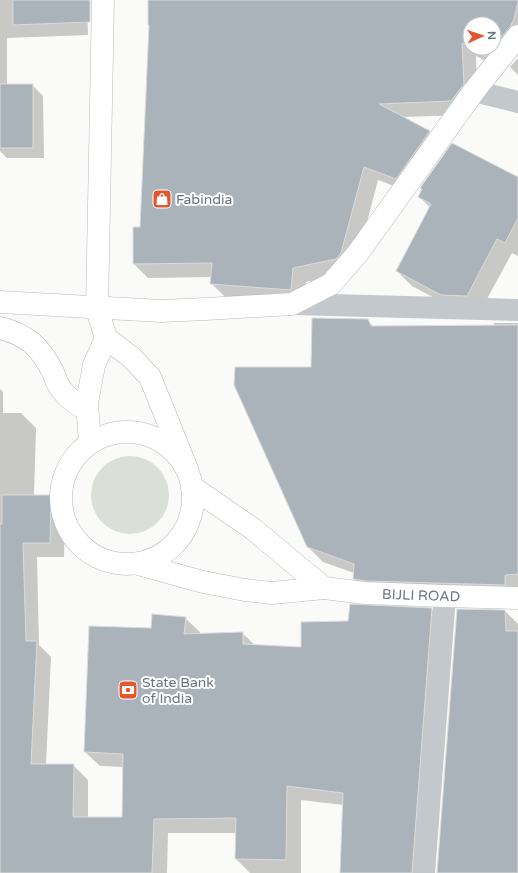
<svg xmlns="http://www.w3.org/2000/svg" width="518" height="873" font-family="'Varela Round',sans-serif">
	<style>
		.green { fill: #dadfd7 }
		.shadow { fill: #0003; fill-rule: evenodd }
		.building { fill: #aab3b9; stroke: #dcdcda }
		.lines { fill: none; stroke-linecap: round; stroke-linejoin: round }
		.secondary-casing { stroke: #b3babf; stroke-width: 23 }
		.primary-casing { stroke: #b5babe; stroke-width: 23 }
		.street { stroke: #c3c8cc; stroke-width: 22 }
		.secondary { stroke: #fff; stroke-width: 22 }
		.primary { stroke: #fff; stroke-width: 22 }
		.labels { text-anchor: middle; dominant-baseline: central; stroke-width: 4; stroke-linejoin: round; paint-order: stroke }
		.poi-label { font-size: 14px; fill: #657683; stroke: #fff; text-anchor: start }
		.street-label { font-size: 14px; fill: #657683; stroke: #fff }
	</style>
	<rect width="100%" height="100%" fill="#fafaf8"/>
	<circle class="green" cx="130" cy="495" r="39"/>
	<g class="shadow">
		<path d="M 0,0 L 87,0 L 88,35 L 7,38 L 7,85 L 32,85 L 43,96 L 44,158 L 7,158 L 0,151 Z"/>
		<path d="M 149,0 L 518,0 L 518,47 L 501,69 L 476,56 L 477,98 L 465,115 L 402,117 L 429,132 L 443,146 L 410,192 L 378,180 L 355,268 L 350,273 L 306,282 L 305,303 L 225,297 L 211,283 L 212,277 L 148,278 L 134,264 L 141,228 L 150,26 ZM 470,24 L 494,24 L 494,48 L 470,48 Z"/>
		<path d="M 518,58 L 518,75 L 510,67 Z"/>
		<path d="M 518,178 L 518,256 L 512,253 L 481,310 L 457,310 L 412,286 L 397,271 L 430,207 L 419,197 Z"/>
		<path d="M 367,320 L 374,327 L 496,326 L 493,323 L 518,323 L 518,599 L 368,593 L 354,579 L 354,573 L 323,562 L 308,547 L 312,368 Z"/>
		<path d="M 0,389 L 3,392 L 3,413 L 21,413 L 36,428 L 34,496 L 50,496 L 65,511 L 64,557 L 37,557 L 39,645 L 51,657 L 46,765 L 73,765 L 88,780 L 88,818 L 123,818 L 124,767 L 100,766 L 85,752 L 152,630 L 185,618 L 200,632 L 200,634 L 242,633 L 256,646 L 302,648 L 349,622 L 431,609 L 446,623 L 427,873 L 341,873 L 343,805 L 301,800 L 301,873 L 250,873 L 236,859 L 237,833 L 168,833 L 167,873 L 0,873 Z"/>
		<path d="M 505,611 L 518,624 L 518,873 L 438,873 Z"/>
	</g>
	<g class="building">
		<path d="M 13,0 L 90,0 L 90,22 L 13,25 Z"/>
		<path d="M 148,0 L 518,0 L 518,2 L 514,19 L 510,27 L 494,46 L 494,24 L 470,24 L 470,47 L 462,43 L 464,84 L 451,101 L 379,104 L 430,131 L 396,179 L 364,167 L 341,253 L 336,259 L 293,268 L 291,290 L 210,284 L 212,263 L 133,264 L 133,227 L 140,227 L 149,25 L 148,25 Z"/>
		<path d="M 471,48 L 492,48 L 486,56 Z"/>
		<rect x="0" y="84" width="33" height="64"/>
		<path d="M 452,143 L 518,177 L 518,218 L 505,243 L 497,239 L 467,296 L 441,295 L 396,271 L 431,204 L 418,197 L 422,189 L 420,188 Z"/>
		<path d="M 312,318 L 368,319 L 371,326 L 518,325 L 518,574 L 505,575 L 505,585 L 366,581 L 353,579 L 354,564 L 307,547 L 234,385 L 235,367 L 311,367 Z"/>
		<path d="M 2,495 L 51,495 L 50,543 L 23,543 L 26,641 L 37,641 L 31,764 L 74,764 L 73,817 L 122,817 L 123,754 L 84,752 L 89,626 L 151,628 L 152,614 L 186,617 L 184,634 L 243,632 L 243,644 L 301,647 L 301,622 L 348,621 L 350,604 L 432,608 L 412,873 L 340,873 L 343,793 L 287,786 L 286,860 L 235,859 L 236,818 L 154,819 L 152,873 L 0,873 L 0,524 L 2,524 Z"/>
		<path d="M 457,609 L 505,610 L 506,631 L 518,631 L 518,873 L 437,873 Z"/>
	</g>
	<g class="lines">
		<g class="secondary-casing">
			<g id="secondary">
				<path d="M 0,302 L 161,311 L 206,309 L 292,304 L 331,284 L 358,253 L 474,91 L 518,36"/>
				<path d="M 0,328 C 28,335 40,347 53,372 C 55,377 57,384 61,389 C 68,399 77,404 87,410"/>
			</g>
		</g>
		<g class="primary-casing">
			<g id="primary">
				<path d="M 103,0 L 97,309 L 106,338 L 131,357 L 150,377 L 187,469"/>
				<circle cx="127" cy="498" r="66"/>
				<path d="M 90,443 L 87,403 L 94,365 L 106,338"/>
				<path d="M 192,487 L 253,529 L 324,588"/>
				<path id="s1" d="M 138,564 L 203,582 L 245,590 L 272,593 L 324,588 L 365,593 L 445,596 L 518,598"/>
			</g>
		</g>
		<g class="street">
			<path d="M 474,91 L 518,102"/>
			<path d="M 292,304 L 518,310"/>
			<path d="M 424,873 L 445,596"/>
		</g>
		<use href="#secondary" class="secondary"/>
		<use href="#primary" class="primary"/>
	</g>
	<defs>
		<g id="shop-square" transform="scale(1)"><rect x="-9" y="-9" width="18" height="18" rx="4" fill="#e4572e" stroke="#fff"/><path d="M-5-2.5h2.3a2.7 3.5 0 0 1 5.4 0H5L5.5 6h-11ZM-1.5-2.5h3a1.5 2.3 0 0 0-3 0Z" fill="#fff"/></g>
		<g id="bank-square" transform="scale(1)"><rect x="-9" y="-9" width="18" height="18" rx="4" fill="#e4572e" stroke="#fff"/><path d="M-6-4H6V4H-6ZM0-2.3a2.3 2.3 0 1 0 0 4.6a2.3 2.3 0 1 0 0-4.6Z" fill="#fff"/></g>
	</defs>
	<g fill-rule="evenodd">
		<use href="#shop-square" x="162" y="199"/>
		<use href="#bank-square" x="128" y="690"/>
	</g>
	<g class="labels">
		<g class="poi-label">
			<text x="176" y="199">Fabindia</text>
			<text x="142" y="682">State Bank<tspan x="142" dy="16">of India</tspan></text>
		</g>
		<g class="street-label">
			<text stroke="none"><textPath href="#s1" startOffset="287">BIJLI ROAD</textPath></text>
		</g>
	</g>
	<g transform="translate(482 36) rotate(87)"><circle r="19" fill="#ffffff" stroke="#c1c8cd"/>
	<path d="M0-3L7 15L0 10L-7 15Z" fill="#e4572e"/>
	<text y="-6" font-size="11" font-weight="bold" text-anchor="middle" fill="#657683">N</text>
	</g>
</svg>
